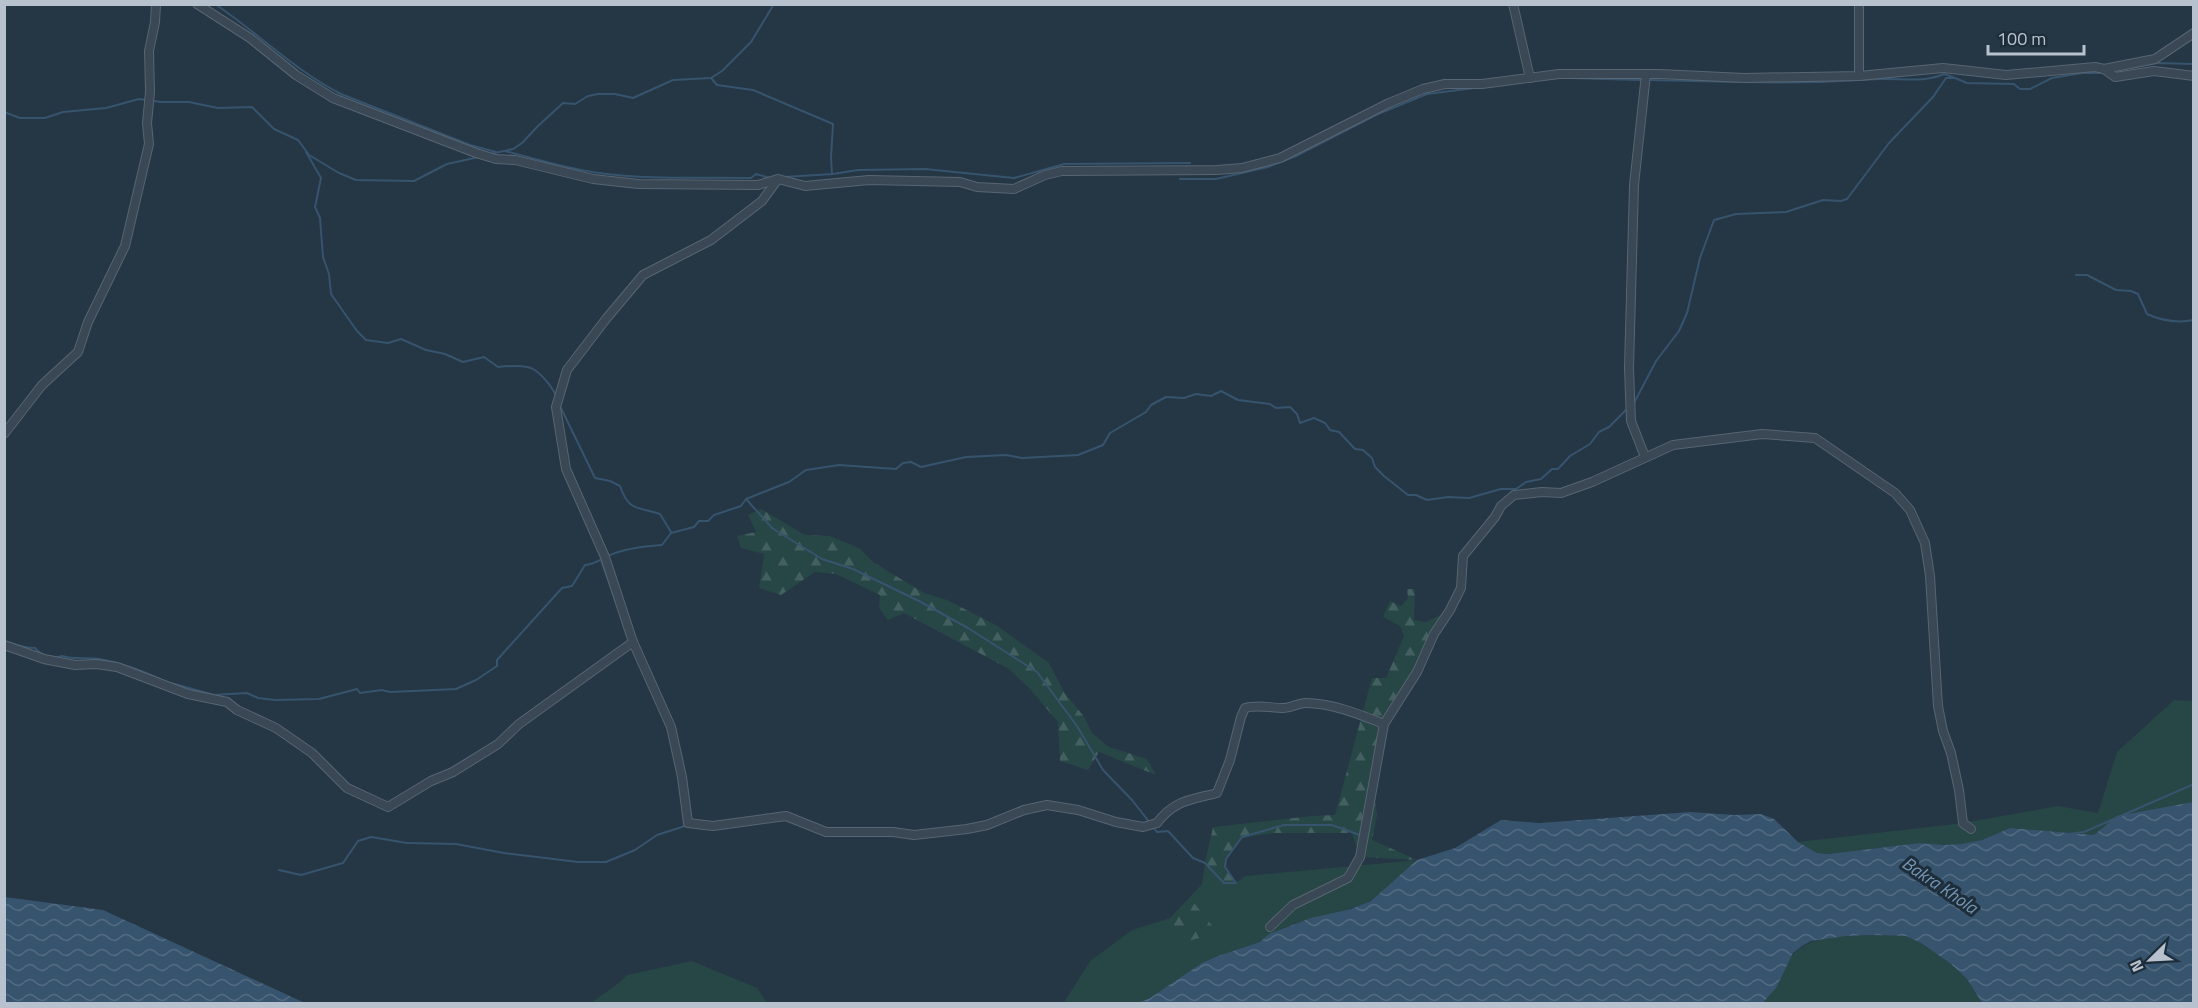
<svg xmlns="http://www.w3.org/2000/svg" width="2198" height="1008" font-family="'Titillium Web',sans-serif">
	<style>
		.grass { fill: #274646 }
		.forest { fill: url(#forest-firs) }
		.water { fill: url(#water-waves) }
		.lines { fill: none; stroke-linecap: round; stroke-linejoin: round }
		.stream { stroke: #37546e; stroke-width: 2 }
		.street-casing { stroke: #586572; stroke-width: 10 }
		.street { stroke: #394854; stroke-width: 8 }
		.labels { text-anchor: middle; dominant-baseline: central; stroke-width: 6; stroke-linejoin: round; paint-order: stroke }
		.water-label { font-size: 18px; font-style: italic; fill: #7496b4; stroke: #1e2d3a }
	</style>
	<defs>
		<pattern id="forest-firs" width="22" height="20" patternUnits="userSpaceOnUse" patternTransform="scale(1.5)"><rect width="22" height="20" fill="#274646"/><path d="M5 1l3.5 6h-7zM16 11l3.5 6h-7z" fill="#445f60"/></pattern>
		<pattern id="water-waves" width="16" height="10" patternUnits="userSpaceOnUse" patternTransform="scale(1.5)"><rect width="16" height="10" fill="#37546e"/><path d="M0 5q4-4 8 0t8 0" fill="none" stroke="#526b82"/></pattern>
	</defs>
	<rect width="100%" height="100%" fill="#253645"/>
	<g class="grass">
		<path d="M 2174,700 L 2193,701 L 2193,802 L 2094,835 L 2010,828 L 1982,840 L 1961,844 L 1945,845 L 1920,843 L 1828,854 L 1817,853 L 1798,842 L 1963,823 L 2058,806 L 2098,813 L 2117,752 Z"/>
		<path d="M 1417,860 C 1402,874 1386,894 1368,902 C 1333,918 1291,917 1260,942 L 1139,1003 L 1063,1004 L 1090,961 L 1132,930 L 1170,918 L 1202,884 L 1205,863 L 1224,883 L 1236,883 L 1245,876 Z"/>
		<path d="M 1871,935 L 1906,936 L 1921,943 L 1951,964 L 1967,979 L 1982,1003 L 1763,1004 C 1777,988 1778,981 1787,963 C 1803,934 1842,936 1871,935 Z"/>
		<path d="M 692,961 L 757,988 L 767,1003 L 591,1003 L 620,982 L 627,975 Z"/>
	</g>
	<g class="forest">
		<path d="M 761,509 L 805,535 L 830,536 L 859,548 L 873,562 L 924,593 L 947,600 L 996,625 L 1049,663 L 1064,692 L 1085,718 L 1092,733 L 1109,747 L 1147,759 L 1156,775 L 1099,752 L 1088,770 L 1060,761 L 1058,722 L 1030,689 L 1009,669 L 904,613 L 888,620 L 879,608 L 880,595 L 836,574 L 815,572 L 781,595 L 759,588 L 764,554 L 741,548 L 737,536 L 756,532 L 748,515 Z"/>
		<path d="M 1407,589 L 1415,589 L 1414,620 L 1426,622 L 1450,610 L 1385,724 L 1373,789 L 1377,815 L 1372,840 L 1417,860 L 1360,857 L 1352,833 L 1274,833 L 1242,838 L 1226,859 L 1225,867 L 1236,883 L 1224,883 L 1205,863 L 1213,827 L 1312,816 L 1335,815 L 1372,678 L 1386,678 L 1404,636 L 1400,626 L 1383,617 L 1390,601 L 1401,606 L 1408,598 Z"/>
		<path d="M 1194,903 L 1218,933 L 1188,941 L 1167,925 Z"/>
	</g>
	<g class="water">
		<path d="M 2193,802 L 2193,1003 L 1982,1003 L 1967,979 L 1951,964 L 1921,943 L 1906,936 L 1871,935 L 1846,936 L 1811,941 L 1802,946 L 1793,953 L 1776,988 L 1763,1003 L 1138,1003 L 1150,998 L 1202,963 L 1221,955 L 1260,942 L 1269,934 L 1311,918 L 1351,909 L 1371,901 L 1417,860 L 1455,848 L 1501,820 L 1539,823 L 1691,812 L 1734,815 L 1761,814 L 1774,819 L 1798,842 L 1817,853 L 1828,854 L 1920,843 L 1945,845 L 1961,844 L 1982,840 L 2010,828 L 2094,835 L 2117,816 Z"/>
		<path d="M 5,897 L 103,910 L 305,1003 L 5,1003 Z"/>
	</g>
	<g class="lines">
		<g class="stream">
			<path d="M 215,4 C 258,33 294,70 341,94 L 470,145 L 496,152"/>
			<path d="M 2112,71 L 2158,63 L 2194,64"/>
			<path d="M 711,78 L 717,85 L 753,90 L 833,124 L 831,157 L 832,174"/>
			<path d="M 1569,78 L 1641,80"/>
			<path d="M 1649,80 L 1739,82"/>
			<path d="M 1745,82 C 1790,83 1835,82 1880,79 C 1901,78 1924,83 1944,74 L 1953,77"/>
			<path d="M 4,112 L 20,118 L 45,118 L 63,112 L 106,108 L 139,99 L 161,102 L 189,102 L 218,108 L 252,107 L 274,129 L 298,140 L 309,155 L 339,173 L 356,180 L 414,181 L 447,164 L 479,157"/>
			<path d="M 505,151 C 536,159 567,169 599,173 C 649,180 700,177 751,178 L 756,174 L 770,178"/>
			<path d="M 306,152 L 321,178 L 315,207 L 320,218 L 323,257 L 329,274 L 331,294 L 357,331 L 366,340 L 388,343 L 401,339 L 426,350 L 445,354 L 463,362 L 484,357 L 498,367 C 508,366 525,364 533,369 C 542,374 553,388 556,396"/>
			<path d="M 490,154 L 513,149 L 522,143 L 538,126 L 563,103 L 575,104 L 588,96 L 598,94 L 615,94 L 633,98 L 673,80 L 711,78 L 722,71 L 751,42 L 774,4"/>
			<path d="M 784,177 L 833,174 L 858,170 L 925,169 L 1014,178 L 1064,164 L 1190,163"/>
			<path d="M 1180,179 L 1216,179 L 1268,167 L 1296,156 L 1378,114 L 1427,94 L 1554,78"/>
			<path d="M 2076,275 L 2087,275 L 2116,290 L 2131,291 L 2138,294 L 2147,314 C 2162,321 2178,323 2194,320"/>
			<path d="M 1634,403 L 1656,361 L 1679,331 L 1687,313 L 1700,258 L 1714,220 L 1736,214 L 1786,212 L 1823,200 L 1841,201 L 1847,199 L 1889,143 L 1933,97 L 1946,78 L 1955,78 L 1967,83 L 2014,84 L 2020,89 L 2030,89 L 2052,78 L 2082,73 L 2103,73"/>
			<path d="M 559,404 L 595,478 L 610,481 L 620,486 C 629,512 637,506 660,514 L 671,532"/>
			<path d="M 746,499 L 772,528 L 822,559 L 853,569 L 919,601 L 968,628 L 1037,672 L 1077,726 L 1103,770 L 1132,800 L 1150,823"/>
			<path d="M 601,560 L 622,619"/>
			<path d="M 4,641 C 15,644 24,648 35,648 C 41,655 52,660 62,656 C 75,660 87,657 100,659 C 121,663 141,670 160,679"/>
			<path d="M 171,683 L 214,695 L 247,693 L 258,698 L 275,700 L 319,699 L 357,689 L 360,693 L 382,690 L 390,692 L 456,689 L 476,680 L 497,666 L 497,660 L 562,588 L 572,586 L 585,565 C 595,564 599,560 608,556 C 623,549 646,546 662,545 L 671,533 L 694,527 L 699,521 L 708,521 L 714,515 L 741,506 L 746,499 L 789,482 L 806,470 L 839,465 L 896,469 L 903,463 L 911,462 L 921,467 L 966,457 L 1006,455 L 1022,458 L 1078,455 L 1103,445 L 1110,433 L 1146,412 L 1151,405 L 1166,397 L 1184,398 L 1196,394 L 1211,396 L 1221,391 L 1238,400 L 1270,404 L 1276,408 L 1290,407 L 1297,414 L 1300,423 L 1314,418 L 1325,423 L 1330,430 L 1339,432 L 1355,449 L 1363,450 L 1372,458 L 1375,467 L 1384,476 L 1408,495 L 1416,495 L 1427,500 L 1448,497 L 1469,498 L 1501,489 L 1516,489 L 1526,482 L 1541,479 L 1552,469 L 1558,469 L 1570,456 L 1590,444 L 1599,432 L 1609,427 L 1627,409"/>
			<path d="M 448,770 L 471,756"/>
			<path d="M 348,784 L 375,797"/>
			<path d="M 1153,827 L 1157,832 L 1168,831 L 1193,858 L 1205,863 L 1224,883 L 1236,883 L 1225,867 L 1226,859 L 1242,837 L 1284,825 L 1332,825 L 1360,835"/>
			<path d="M 2068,834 L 2084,832 L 2194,784"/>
			<path d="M 279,870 L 301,875 L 343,863 L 358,841 L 371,837 L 407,843 L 456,844 L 504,853 L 578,862 L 606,862 L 635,850 L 657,835 L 685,826"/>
		</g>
		<g class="street-casing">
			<g id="street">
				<path d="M 197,4 L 250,38 L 296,75 L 333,98 L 476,153 L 496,159 L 515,160 L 593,179 L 638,184 L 758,185 L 778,179 L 805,186 L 869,180 L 960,182 L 977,187 L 1014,189 L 1045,175 L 1062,171 L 1217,170 L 1242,168 L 1280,158 L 1389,103 L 1423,89 L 1445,84 L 1482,84 L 1559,74 L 1660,74 L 1744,78 L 1859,76 L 1943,68 L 2006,75 L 2095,67 L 2104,69 L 2115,77 L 2154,71 L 2194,76"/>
				<path d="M 1513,4 L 1530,78"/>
				<path d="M 1859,4 L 1859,76"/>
				<path d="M 2104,69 L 2155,59 L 2194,33"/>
				<path d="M 778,179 L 762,201 L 711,240 L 643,275 L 606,319 L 567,370 L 556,407 L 566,469 L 605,557 L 633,642 L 671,727 L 682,777 L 688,823 L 713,826 L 786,816 L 826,832 L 893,832 L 914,835 L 967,829 L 987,825 L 1024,810 L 1047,805 L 1078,810 L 1116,822 L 1143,827 L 1157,823 C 1174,800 1191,800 1217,793 L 1230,760 L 1241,717 L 1245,708 C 1258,704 1270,708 1283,708 C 1291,708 1298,703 1306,703 C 1332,703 1361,715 1384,724"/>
				<path d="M 4,434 L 42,385 L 78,352 L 88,322 L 125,246 L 149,144 L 147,123 L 150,92 L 149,51 L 155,22 L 156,4"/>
				<path d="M 1645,457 L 1631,421 L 1629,368 L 1634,185 L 1646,74"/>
				<path d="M 4,645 L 44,659 L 75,665 L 96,664 L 117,667 L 188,694 L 227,702 L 237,710 L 276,728 L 312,753 L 347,788 L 388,807 L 431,781 L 453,772 L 498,744 L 519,724 L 633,642"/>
				<path d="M 1270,927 L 1293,905 L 1348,878 L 1360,857 L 1384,724 L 1417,672 L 1434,634 L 1450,610 L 1461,588 L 1463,556 L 1495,517 L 1501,506 L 1514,495 L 1542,492 L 1561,493 L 1592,482 L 1673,445 L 1762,434 L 1815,438 L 1895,493 L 1910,510 L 1925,543 L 1930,576 L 1938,706 L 1943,731 L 1951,753 L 1959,790 L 1963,823 L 1971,829"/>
			</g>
		</g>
		<use href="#street" class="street"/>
	</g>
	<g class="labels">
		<g class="water-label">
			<text transform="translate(1940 885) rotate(34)">Bakra Khola</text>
		</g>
	</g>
	<rect width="2198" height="1008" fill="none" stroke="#b7c2ce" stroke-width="12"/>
	<g transform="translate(2150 960) rotate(246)" stroke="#1e2d3a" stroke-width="4.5" paint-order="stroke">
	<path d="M0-4.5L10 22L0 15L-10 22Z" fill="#b7c2ce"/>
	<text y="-9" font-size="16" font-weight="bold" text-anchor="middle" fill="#b7c2ce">N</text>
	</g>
	<path d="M1988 45v9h96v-9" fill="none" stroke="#b7c2ce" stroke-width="3"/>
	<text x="1997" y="45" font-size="18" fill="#b7c2ce" stroke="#1e2d3a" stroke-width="4.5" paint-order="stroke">100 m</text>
</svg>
